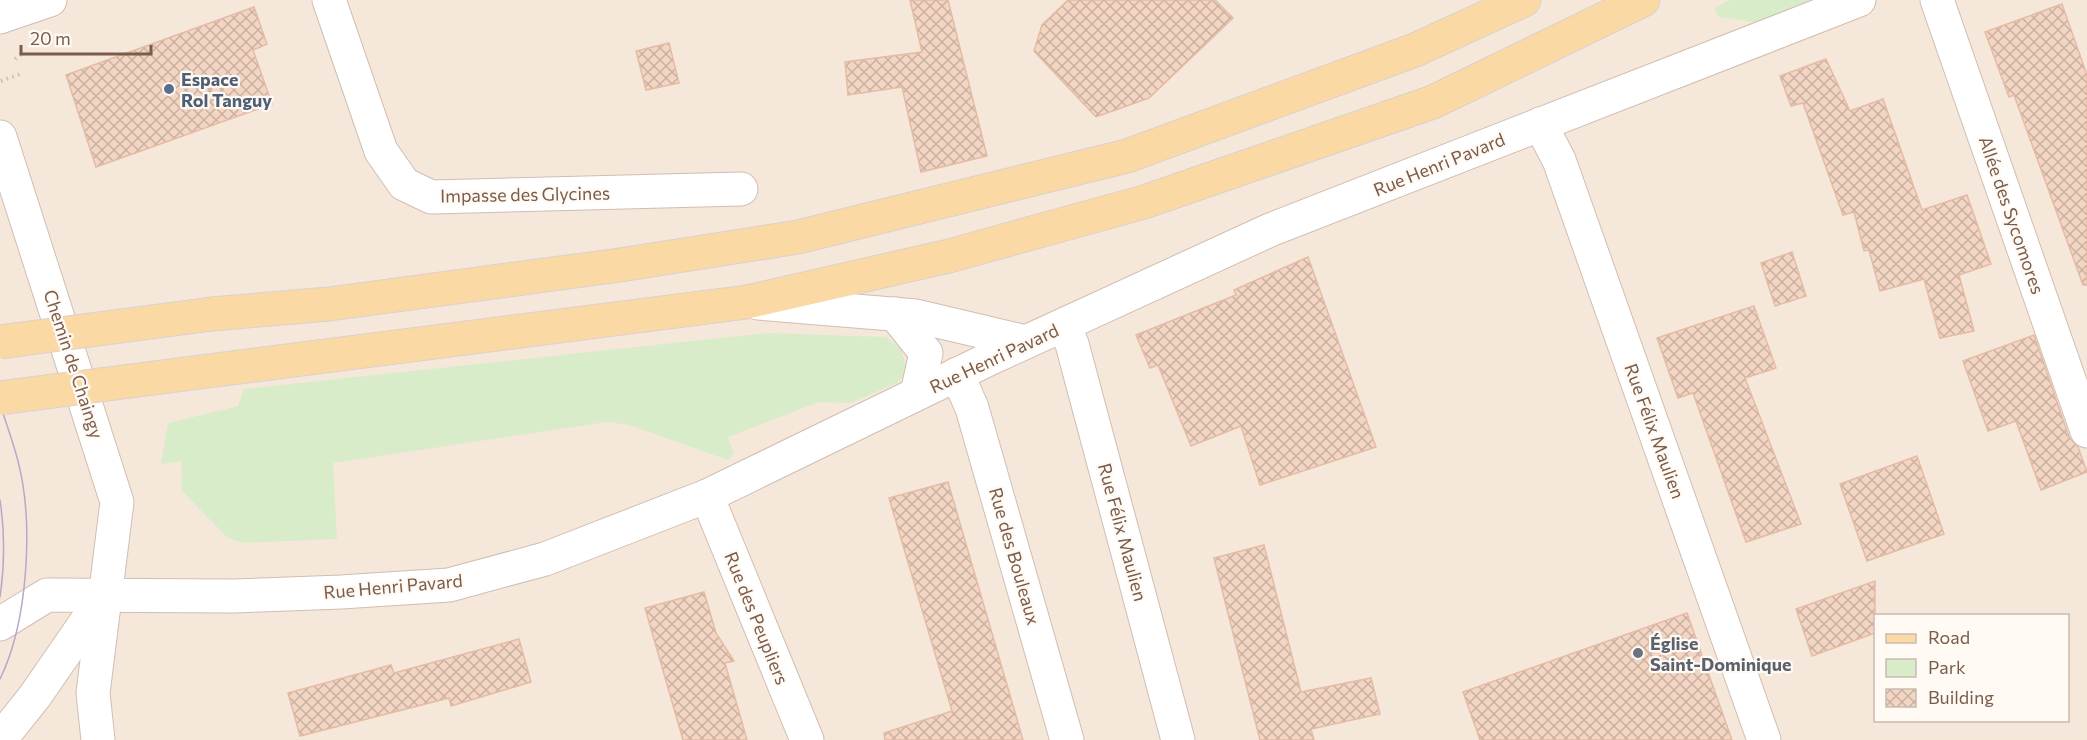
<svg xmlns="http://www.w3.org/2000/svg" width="2087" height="740" font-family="Commissioner,sans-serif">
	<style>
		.residential { fill: #f5e8da; fill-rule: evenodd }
		.green { fill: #d8ecc9 }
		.building { fill: url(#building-cross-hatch); stroke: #e6bba3; stroke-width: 1.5 }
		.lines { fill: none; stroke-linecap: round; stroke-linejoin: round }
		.minor-casing { stroke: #d1beb0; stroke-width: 35 }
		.major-casing { stroke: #dad1cd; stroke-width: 35 }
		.path { stroke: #d9b8a5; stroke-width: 4; stroke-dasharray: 1.5 4.5; stroke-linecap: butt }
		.minor { stroke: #fff; stroke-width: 33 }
		.major { stroke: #fbd9a5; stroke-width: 33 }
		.tram { stroke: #b9a8c9; stroke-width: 1.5 }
		.major-bridge-casing { stroke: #dad1cd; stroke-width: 35; stroke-linecap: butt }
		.major-bridge { stroke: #fbd9a5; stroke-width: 33 }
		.service-dot { fill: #5c6f8a; stroke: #fffaf3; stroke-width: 2 }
		.worship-dot { fill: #6b7280; stroke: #fffaf3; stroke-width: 2 }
		.labels { text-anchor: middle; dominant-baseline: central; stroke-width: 4.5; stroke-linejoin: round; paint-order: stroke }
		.service-label { font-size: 18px; font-weight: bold; fill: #4e5e75; stroke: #fffaf3; text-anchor: start }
		.street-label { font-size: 18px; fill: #7a5c4d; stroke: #fffaf3 }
		.worship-label { font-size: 18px; font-weight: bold; fill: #5b616d; stroke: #fffaf3; text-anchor: start }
	</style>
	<defs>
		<pattern id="building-cross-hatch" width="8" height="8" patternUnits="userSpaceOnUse" patternTransform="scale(1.5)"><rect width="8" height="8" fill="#f3d5c3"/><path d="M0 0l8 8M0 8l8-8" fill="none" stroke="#cab0a1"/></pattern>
	</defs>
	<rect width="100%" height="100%" fill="#fdf6ec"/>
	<path class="residential" d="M 0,0 L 2087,0 L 2087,740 L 0,740 ZM 1876,616 L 2068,616 L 2068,720 L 1876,720 Z"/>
	<g class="green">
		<path d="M 1729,0 L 1821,0 L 1753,22 L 1719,17 L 1714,9 Z"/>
		<path d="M 767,333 L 886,337 L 902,351 L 907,372 L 897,383 L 850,403 L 819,402 L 728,437 L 734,453 L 728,460 L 629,425 L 607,422 L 333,463 L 337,539 L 244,543 L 228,538 L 182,491 L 181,461 L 161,464 L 168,423 L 238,406 L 244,389 Z"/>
	</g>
	<g class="building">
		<path d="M 910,0 L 948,0 L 987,156 L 921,172 L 902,87 L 848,95 L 845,62 L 922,52 Z"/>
		<path d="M 1068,0 L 1215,0 L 1233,18 L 1149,98 L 1096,117 L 1034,51 L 1042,25 Z"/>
		<path d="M 2062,4 L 2087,75 L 2087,285 L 2083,285 L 2014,95 L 2009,97 L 1985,32 Z"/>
		<path d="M 254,7 L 267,44 L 253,50 L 272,104 L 96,167 L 66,75 Z"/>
		<path d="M 669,43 L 679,83 L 646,90 L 636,51 Z"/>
		<path d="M 1826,59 L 1850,111 L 1883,99 L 1922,210 L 1967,195 L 1991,264 L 1959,275 L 1974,331 L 1940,338 L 1924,279 L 1880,291 L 1869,250 L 1864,251 L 1854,212 L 1843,215 L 1803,103 L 1791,106 L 1780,76 Z"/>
		<path d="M 1792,252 L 1806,296 L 1775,306 L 1761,263 Z"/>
		<path d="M 1308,257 L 1376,447 L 1260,485 L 1241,426 L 1191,446 L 1158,365 L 1150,368 L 1136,335 L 1236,295 L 1234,290 Z"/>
		<path d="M 1754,306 L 1776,368 L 1745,378 L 1801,524 L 1746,542 L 1693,393 L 1678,398 L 1657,338 Z"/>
		<path d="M 2034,335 L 2069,437 L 2078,447 L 2087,472 L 2041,490 L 2016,421 L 1988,431 L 1963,361 Z"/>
		<path d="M 1917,456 L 1944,534 L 1867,561 L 1840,484 Z"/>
		<path d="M 948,482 L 1023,740 L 885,740 L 884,733 L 952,711 L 889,498 Z"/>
		<path d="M 1264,545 L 1301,692 L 1371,678 L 1380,714 L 1311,729 L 1314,740 L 1260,740 L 1214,558 Z"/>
		<path d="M 1875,581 L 1875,633 L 1812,656 L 1796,609 Z"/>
		<path d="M 704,592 L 716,633 L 734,661 L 725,663 L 747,740 L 683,740 L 645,608 Z"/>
		<path d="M 1687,613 L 1732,740 L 1480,740 L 1463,692 Z"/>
		<path d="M 519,639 L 531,682 L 451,706 L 449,698 L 300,736 L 288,693 L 391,665 L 394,673 Z"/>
	</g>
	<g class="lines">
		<g class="minor-casing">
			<g id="minor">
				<path d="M 329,0 L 381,151 L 404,184 L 431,197 L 741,189"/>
				<path d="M 1937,0 L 2087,431"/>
				<path d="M 0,17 L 50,0"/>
				<path d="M 1540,124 L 1559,160 L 1764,740"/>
				<path d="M 0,137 L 117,502 L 93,693 L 98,740"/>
				<path d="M 758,303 L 916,316 L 1026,342"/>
				<path d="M 895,314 L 926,353 L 917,393"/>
				<path d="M 1064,326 L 1072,344 L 1178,740"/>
				<path d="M 957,374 L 972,408 L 1067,740"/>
				<path d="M 707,496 L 807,740"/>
				<path d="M 0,624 L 47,595 L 233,596 L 341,592 L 449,585 L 545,559 L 707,496 L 991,358 L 1270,230 L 1859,0"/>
				<path d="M 0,740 L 35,696 L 102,599"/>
			</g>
		</g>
		<g class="major-casing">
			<g id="major">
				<path d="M 212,314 L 329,304 L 620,265 L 798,237 L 1127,156 L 1415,50 L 1524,0"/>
				<path d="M 239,367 L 747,302 L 949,256 L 1144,202 L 1433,102 L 1643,0"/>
			</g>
		</g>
		<g class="path">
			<path d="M 15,59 L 23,53"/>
			<path d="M 1,81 L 20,74"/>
		</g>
		<use href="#minor" class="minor"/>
		<use href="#major" class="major"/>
		<g class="tram">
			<path d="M 0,404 C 6,423 13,442 18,461 C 34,523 28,622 0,679"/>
			<path d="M 0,500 C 5,533 5,563 0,597"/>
		</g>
		<g class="major-bridge-casing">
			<g id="major-bridge">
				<path d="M 0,342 L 212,314"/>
				<path d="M 0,398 L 239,367"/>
			</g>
		</g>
		<use href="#major-bridge" class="major-bridge"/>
	</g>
	<circle class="service-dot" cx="169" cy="89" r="6"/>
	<circle class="worship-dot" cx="1638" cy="653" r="6"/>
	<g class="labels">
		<g class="service-label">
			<text x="181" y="79">Espace<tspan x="181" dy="21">Rol Tanguy</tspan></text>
		</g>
		<g class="street-label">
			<text transform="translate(1439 164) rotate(-22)">Rue Henri Pavard</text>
			<text transform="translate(525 194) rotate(-1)">Impasse des Glycines</text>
			<text transform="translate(2012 215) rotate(71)">Allée des Sycomores</text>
			<text transform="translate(994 358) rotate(-25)">Rue Henri Pavard</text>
			<text transform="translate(74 364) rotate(72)">Chemin de Chaingy</text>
			<text transform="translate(1655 431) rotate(70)">Rue Félix Maulien</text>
			<text transform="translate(1123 532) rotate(75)">Rue Félix Maulien</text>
			<text transform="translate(1015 556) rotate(74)">Rue des Bouleaux</text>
			<text transform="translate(393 586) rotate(-5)">Rue Henri Pavard</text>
			<text transform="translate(757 618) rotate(68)">Rue des Peupliers</text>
		</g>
		<g class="worship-label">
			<text x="1650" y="643">Église<tspan x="1650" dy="21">Saint-Dominique</tspan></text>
		</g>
	</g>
	<rect x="1874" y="614" width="195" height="108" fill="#fffaf3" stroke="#cabbb1" stroke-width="1.5"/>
	<rect x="1886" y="634" width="30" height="9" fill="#fbd9a5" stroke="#cabbb1" stroke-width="1.5"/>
	<text x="1928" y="644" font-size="18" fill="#7a5c4d">Road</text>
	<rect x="1886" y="659" width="30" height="18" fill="#d8ecc9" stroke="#cabbb1" stroke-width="1.5"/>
	<text x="1928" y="674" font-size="18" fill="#7a5c4d">Park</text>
	<rect x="1886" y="689" width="30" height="18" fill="url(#building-cross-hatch)" stroke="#cabbb1" stroke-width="1.5"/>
	<text x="1928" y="704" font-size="18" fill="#7a5c4d">Building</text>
	<path d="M21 45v9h130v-9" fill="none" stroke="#7a5c4d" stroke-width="3"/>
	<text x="30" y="45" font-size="18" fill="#7a5c4d" stroke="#fffaf3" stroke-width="4.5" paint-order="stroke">20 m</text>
</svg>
